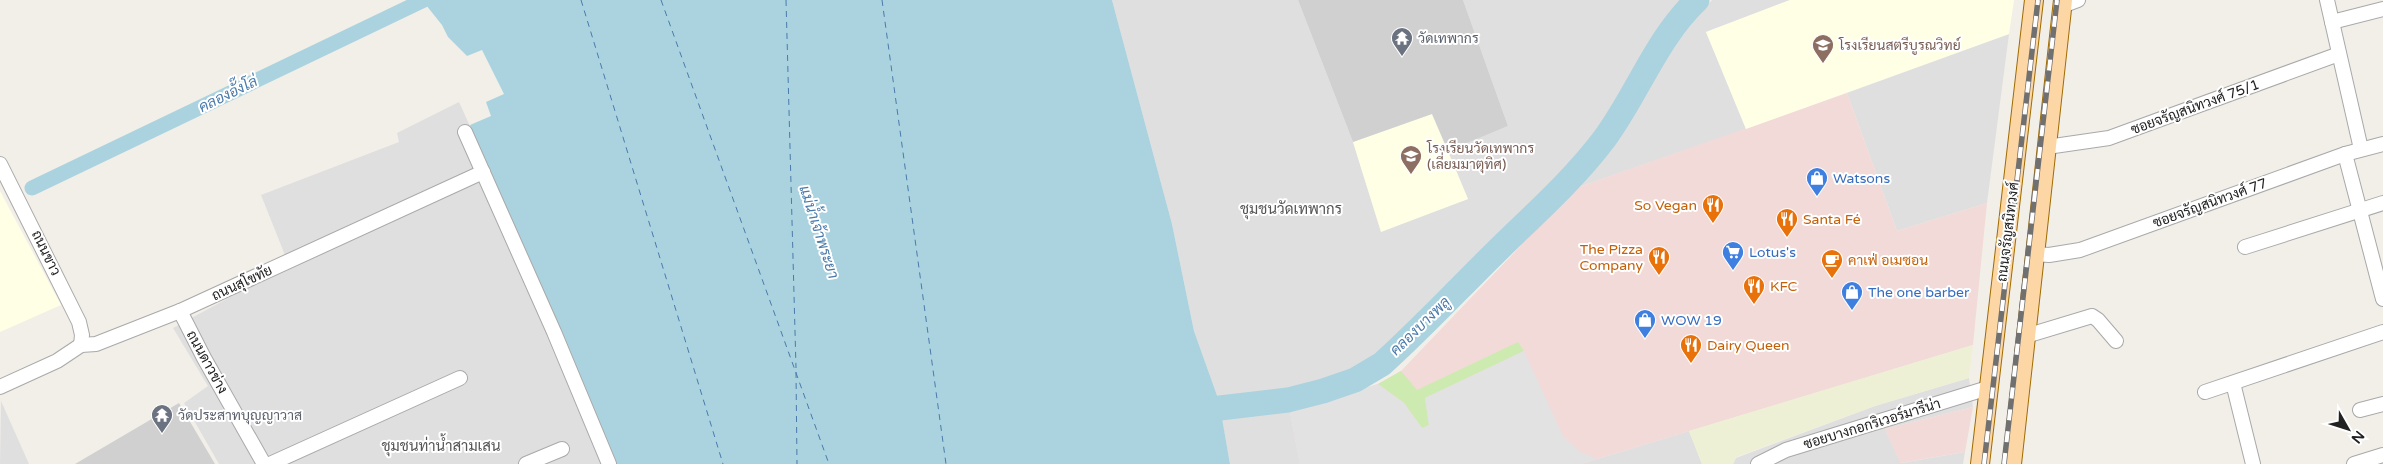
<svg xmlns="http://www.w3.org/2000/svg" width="2383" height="464" font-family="'Varela Round',Sarabun,sans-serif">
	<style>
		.residential { fill: #e0dfdf }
		.commercial { fill: #f2dad9 }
		.education { fill: #ffffe5 }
		.religious { fill: #d0d0d0 }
		.farmland { fill: #eef0d5 }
		.grass { fill: #cdebb0 }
		.parking { fill: #e2e2e2 }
		.water { fill: #aad3df }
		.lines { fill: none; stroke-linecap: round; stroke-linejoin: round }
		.canal { stroke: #aad3df; stroke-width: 15 }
		.river { stroke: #aad3df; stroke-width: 25 }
		.ferry { stroke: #4a7aab; stroke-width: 1; stroke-dasharray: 6 5; stroke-linecap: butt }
		.minor-casing { stroke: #a9a9a9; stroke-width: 16 }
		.major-casing { stroke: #a06b00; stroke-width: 20 }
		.minor { stroke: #fff; stroke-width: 14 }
		.major { stroke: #fcd6a4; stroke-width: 18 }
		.rail-casing { stroke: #707070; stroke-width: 5.5 }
		.rail { stroke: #fff; stroke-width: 4; stroke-dasharray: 11; stroke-linecap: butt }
		.labels { text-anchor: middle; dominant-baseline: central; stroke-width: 4; stroke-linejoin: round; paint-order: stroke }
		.worship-label { font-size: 14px; fill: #5b616d; stroke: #fff; text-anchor: start }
		.education-label { font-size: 14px; fill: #785e54; stroke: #fff; text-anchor: start }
		.street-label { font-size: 14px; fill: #222; stroke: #fff }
		.shop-label { font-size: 14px; fill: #366cbe; stroke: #fff; text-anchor: start }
		.food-label { font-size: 14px; fill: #c56008; stroke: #fff; text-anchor: start }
		.water-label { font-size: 15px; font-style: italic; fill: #4a7aab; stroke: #fff }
		.neighbourhood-label { font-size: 15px; fill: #555; stroke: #fff }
	</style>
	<rect width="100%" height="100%" fill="#f2efe9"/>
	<g class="residential">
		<path d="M 1112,0 L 1298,0 L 1353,142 L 1381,231 L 1468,199 L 1448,151 L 1508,126 L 1463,0 L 1689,0 L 1660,31 L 1638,63 L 1596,143 L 1565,179 L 1429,312 L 1370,364 L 1334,384 L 1288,394 L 1219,401 L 1194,331 L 1172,224 Z"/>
		<path d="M 1712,0 L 1790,0 L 1706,32 L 1746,129 L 1576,188 L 1622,127 L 1667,49 Z"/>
		<path d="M 2009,34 L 1987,203 L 1897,231 L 1847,93 Z"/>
		<path d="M 459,102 L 512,219 L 614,464 L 219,464 L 184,403 L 208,386 L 173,328 L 289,265 L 261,195 L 399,142 L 397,133 Z"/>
		<path d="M 1969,378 L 1973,407 L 1885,429 L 1901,463 L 1965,452 L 1963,464 L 1733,464 L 1736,458 L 1875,406 Z"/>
		<path d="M 1,401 L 29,464 L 0,464 Z"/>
		<path d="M 1290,412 L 1300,464 L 1230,464 L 1221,414 Z"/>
		<path d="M 1689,431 L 1702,464 L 1581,464 Z"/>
	</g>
	<g class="commercial">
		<path d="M 1847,93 L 1897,231 L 1987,203 L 1973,345 L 1581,464 L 1300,464 L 1290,412 L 1378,384 L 1401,371 L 1576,188 Z"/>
		<path d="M 1973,407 L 1965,452 L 1900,463 L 1885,429 Z"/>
	</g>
	<g class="education">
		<path d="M 1790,0 L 2014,0 L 2009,34 L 1746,129 L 1706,32 Z"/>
		<path d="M 1432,114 L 1468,199 L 1381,232 L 1353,142 Z"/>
		<path d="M 0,191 L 61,305 L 0,332 Z"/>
	</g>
	<g class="religious">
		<path d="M 1298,0 L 1463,0 L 1508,126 L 1448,151 L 1432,114 L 1353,142 Z"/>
		<path d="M 179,403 L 215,464 L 75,464 Z"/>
	</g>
	<path class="farmland" d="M 1973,345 L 1969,378 L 1875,406 L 1736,457 L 1733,464 L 1702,464 L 1689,431 Z"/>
	<path class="grass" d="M 1518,342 L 1524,351 L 1425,398 L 1429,425 L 1422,428 L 1404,403 L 1378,384 L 1401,371 L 1417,390 Z"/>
	<path class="parking" d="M 1524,351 L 1563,436 L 1579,451 L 1597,459 L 1581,464 L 1300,464 L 1290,412 L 1378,384 L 1404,403 L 1422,428 L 1429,425 L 1425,398 Z"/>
	<path class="water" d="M 422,0 L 1112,0 L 1172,224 L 1194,331 L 1219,401 L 1230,464 L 614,464 L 470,125 L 491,116 L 486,102 L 504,94 L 482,50 L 467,56 L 448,37 L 442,25 Z"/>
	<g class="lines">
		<path class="canal" d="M 32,188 L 424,0"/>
		<path class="river" d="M 1187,417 L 1220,408 L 1288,400 L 1323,391 L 1355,380 L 1382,364 C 1423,327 1461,286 1501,247 C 1537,212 1575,178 1605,138 C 1638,93 1656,39 1697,0"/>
		<g class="ferry">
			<path d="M 581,0 L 723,464"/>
			<path d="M 661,0 L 829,464"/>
			<path d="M 786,0 L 796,368"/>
			<path d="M 882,0 L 946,464"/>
			<path d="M 796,372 L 797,464"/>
		</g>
		<g class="minor-casing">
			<g id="minor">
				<path d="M 2327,0 L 2361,149"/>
				<path d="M 2062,6 L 2078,0"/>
				<path d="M 2332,22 L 2383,9"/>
				<path d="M 465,132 L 554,332 L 609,464"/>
				<path d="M 2047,147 L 2109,138 L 2339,54"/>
				<path d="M 2345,154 L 2383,299"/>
				<path d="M 0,164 L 79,322 L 82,335 L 81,345"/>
				<path d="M 2245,247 L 2383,203"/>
				<path d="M 2035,254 L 2049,255 L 2080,250 L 2345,154 L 2383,144"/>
				<path d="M 180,311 L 204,358 L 264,464"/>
				<path d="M 2026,336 L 2092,316 L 2098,320 L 2116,341"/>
				<path d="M 2233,383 L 2253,464"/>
				<path d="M 0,387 L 57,361 L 81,345 L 96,344 L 180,311 L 483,172"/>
				<path d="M 2205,392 L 2383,332"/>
				<path d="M 2360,410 L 2383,404"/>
				<path d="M 270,464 L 460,378"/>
				<path d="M 526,464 L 562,449"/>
				<path d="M 1758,464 L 1786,450 L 1988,388"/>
				<path d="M 2354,464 L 2383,455"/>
			</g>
		</g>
		<g class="major-casing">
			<g id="major">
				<path d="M 1980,464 L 2034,0"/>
				<path d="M 2012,464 L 2063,0"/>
			</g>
		</g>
		<use href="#minor" class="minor"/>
		<use href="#major" class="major"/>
		<g class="rail-casing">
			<g id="rail">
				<path d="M 1984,464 L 2038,0"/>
				<path d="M 2004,464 L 2057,0"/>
			</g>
		</g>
		<use href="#rail" class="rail"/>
	</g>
	<defs>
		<g id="temple-pin" transform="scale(1.125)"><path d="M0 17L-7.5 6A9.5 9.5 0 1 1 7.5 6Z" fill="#6b7280" stroke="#fff"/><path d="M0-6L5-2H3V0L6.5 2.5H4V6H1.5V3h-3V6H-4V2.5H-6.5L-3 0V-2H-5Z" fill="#fff"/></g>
		<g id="school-pin" transform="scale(1.125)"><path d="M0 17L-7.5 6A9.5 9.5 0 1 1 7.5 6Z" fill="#8d6e63" stroke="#fff"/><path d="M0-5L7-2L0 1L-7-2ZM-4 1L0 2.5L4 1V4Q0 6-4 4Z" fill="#fff"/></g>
		<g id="shop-pin" transform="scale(1.125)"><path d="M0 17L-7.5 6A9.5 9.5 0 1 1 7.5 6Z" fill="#3f7fe0" stroke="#fff"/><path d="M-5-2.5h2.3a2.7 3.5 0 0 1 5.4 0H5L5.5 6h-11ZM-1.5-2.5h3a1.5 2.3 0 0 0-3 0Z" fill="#fff"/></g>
		<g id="restaurant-pin" transform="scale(1.125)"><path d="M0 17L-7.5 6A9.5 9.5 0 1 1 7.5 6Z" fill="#e8710a" stroke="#fff"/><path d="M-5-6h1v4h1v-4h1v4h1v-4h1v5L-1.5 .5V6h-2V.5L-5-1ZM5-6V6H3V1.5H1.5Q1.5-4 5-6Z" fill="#fff"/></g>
		<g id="supermarket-pin" transform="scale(1.125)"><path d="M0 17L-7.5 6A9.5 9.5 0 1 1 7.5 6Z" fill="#3f7fe0" stroke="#fff"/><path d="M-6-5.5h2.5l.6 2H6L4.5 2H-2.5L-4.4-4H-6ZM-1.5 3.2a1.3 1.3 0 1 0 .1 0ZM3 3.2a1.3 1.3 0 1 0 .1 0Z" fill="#fff"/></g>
		<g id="cafe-pin" transform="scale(1.125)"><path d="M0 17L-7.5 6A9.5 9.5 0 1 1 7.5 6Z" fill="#e8710a" stroke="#fff"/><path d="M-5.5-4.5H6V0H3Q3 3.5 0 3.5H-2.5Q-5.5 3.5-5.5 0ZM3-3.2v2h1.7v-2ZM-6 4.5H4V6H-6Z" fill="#fff"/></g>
	</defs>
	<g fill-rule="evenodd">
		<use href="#temple-pin" x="1402" y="38"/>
		<use href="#school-pin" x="1823" y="45"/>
		<use href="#school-pin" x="1411" y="156"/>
		<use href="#shop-pin" x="1817" y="178"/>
		<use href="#restaurant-pin" x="1713" y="205"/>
		<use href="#restaurant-pin" x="1787" y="219"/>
		<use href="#supermarket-pin" x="1733" y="252"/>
		<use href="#restaurant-pin" x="1659" y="257"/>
		<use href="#cafe-pin" x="1832" y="260"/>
		<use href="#restaurant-pin" x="1754" y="286"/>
		<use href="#shop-pin" x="1852" y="292"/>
		<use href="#shop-pin" x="1645" y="320"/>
		<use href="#restaurant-pin" x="1691" y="345"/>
		<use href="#temple-pin" x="162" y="415"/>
	</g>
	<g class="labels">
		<g class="worship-label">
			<text x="1418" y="38">วัดเทพากร</text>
			<text x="178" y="415">วัดประสาทบุญญาวาส</text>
		</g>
		<g class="education-label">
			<text x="1839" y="45">โรงเรียนสตรีบูรณวิทย์</text>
			<text x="1427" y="148">โรงเรียนวัดเทพากร<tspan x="1427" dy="16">(เลี่ยมมาตุทิศ)</tspan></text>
		</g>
		<g class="street-label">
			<text transform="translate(2195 107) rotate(-20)">ซอยจรัญสนิทวงศ์ 75/1</text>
			<text transform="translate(2210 203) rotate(-20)">ซอยจรัญสนิทวงศ์ 77</text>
			<text transform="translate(2008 232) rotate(-83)">ถนนจรัญสนิทวงศ์</text>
			<text transform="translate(46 253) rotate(64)">ถนนขาว</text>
			<text transform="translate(242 283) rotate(-25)">ถนนสุโขทัย</text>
			<text transform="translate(207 362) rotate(61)">ถนนดาวข่าง</text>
			<text transform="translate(1872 424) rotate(-17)">ซอยบางกอกริเวอร์มารีน่า</text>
		</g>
		<g class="shop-label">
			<text x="1833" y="178">Watsons</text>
			<text x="1749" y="252">Lotus's</text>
			<text x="1868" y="292">The one barber</text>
			<text x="1661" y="320">WOW 19</text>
		</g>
		<g class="food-label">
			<text x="1697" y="205" text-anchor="end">So Vegan</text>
			<text x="1803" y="219">Santa Fé</text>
			<text x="1643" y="249" text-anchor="end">The Pizza<tspan x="1643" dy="16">Company</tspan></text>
			<text x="1848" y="260">คาเฟ่ อเมซอน</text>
			<text x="1770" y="286">KFC</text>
			<text x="1707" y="345">Dairy Queen</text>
		</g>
		<g class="water-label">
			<text transform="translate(228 94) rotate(-26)">คลองอั๊งโล่</text>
			<text transform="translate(819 232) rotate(72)">แม่น้ำเจ้าพระยา</text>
			<text transform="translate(1420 326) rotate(-44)">คลองบางพลู</text>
		</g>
		<g class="neighbourhood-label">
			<text x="1291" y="209">ชุมชนวัดเทพากร</text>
			<text x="441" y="446">ชุมชนท่าน้ำสามเสน</text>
		</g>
	</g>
	<g transform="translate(2348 429) rotate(129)" stroke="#ffffff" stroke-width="4" paint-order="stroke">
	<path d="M0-4L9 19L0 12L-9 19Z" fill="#222222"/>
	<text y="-8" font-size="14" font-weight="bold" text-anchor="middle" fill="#222222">N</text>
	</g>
</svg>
